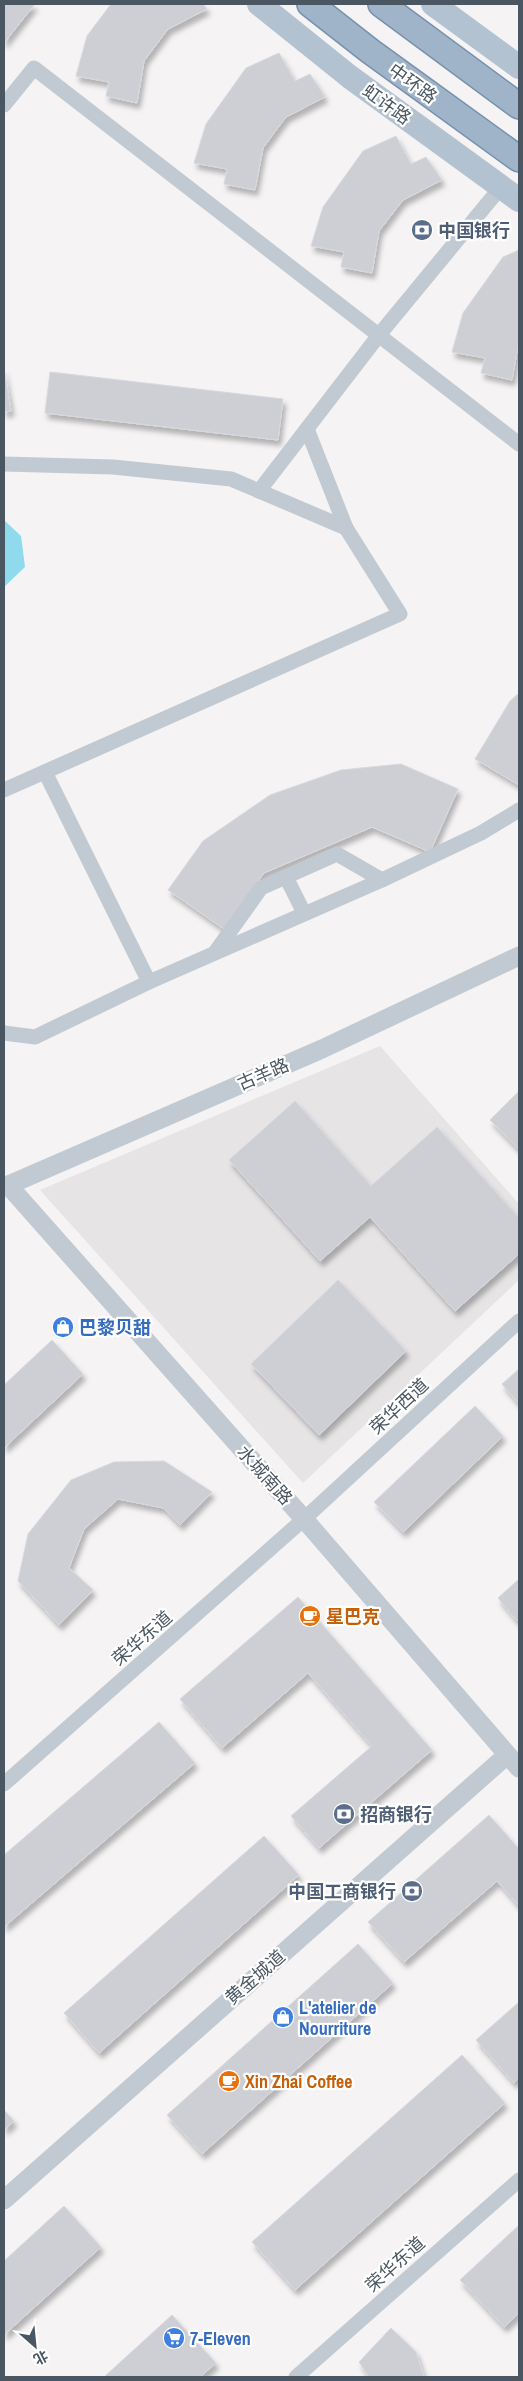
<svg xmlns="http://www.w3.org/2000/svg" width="523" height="2381" font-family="'Archivo Narrow','Noto Sans SC',sans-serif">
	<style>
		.education { fill: #e6e4e5 }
		.water { fill: #90daee }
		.building { fill: #cdcfd5; stroke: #d7d9de; filter: url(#shadow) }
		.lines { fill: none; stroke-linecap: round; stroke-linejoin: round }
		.trunk-casing { stroke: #7690ad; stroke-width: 28 }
		.minor { stroke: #c1cad2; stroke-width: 15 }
		.tertiary { stroke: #c1cad2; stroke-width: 19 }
		.primary { stroke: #b3c2d1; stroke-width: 24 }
		.trunk { stroke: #9fb4c9; stroke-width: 25 }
		.labels { text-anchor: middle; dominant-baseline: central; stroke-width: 4.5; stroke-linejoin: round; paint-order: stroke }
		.street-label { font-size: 18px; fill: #4a5661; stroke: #fff }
		.service-label { font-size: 18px; font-weight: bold; fill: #4e5e75; stroke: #fff; text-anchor: start }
		.shop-label { font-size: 18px; font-weight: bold; fill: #366cbe; stroke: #fff; text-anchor: start }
		.food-label { font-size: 18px; font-weight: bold; fill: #c56008; stroke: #fff; text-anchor: start }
	</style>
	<defs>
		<filter id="shadow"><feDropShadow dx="3" dy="5.5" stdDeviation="2.5" flood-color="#0004"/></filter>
	</defs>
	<rect width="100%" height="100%" fill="#f5f3f3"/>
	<path class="education" d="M 380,1046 L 519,1204 L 519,1280 L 303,1483 L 40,1190 Z"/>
	<path class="water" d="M 4,520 L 21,536 L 25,567 L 4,587 Z"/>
	<g class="building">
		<path d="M 4,4 L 35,4 L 4,43 Z"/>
		<path d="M 111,4 L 203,4 L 207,9 L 168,29 L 144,61 L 137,103 L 106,96 L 109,82 L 76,76 L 87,36 Z"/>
		<path d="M 279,53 L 295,81 L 310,74 L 325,97 L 286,117 L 263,148 L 255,190 L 224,184 L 227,169 L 194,163 L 206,124 L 246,68 Z"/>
		<path d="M 396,136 L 411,164 L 426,157 L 442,180 L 403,200 L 379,231 L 372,273 L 341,267 L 344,252 L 311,246 L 323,207 L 363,151 Z"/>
		<path d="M 519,250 L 519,340 L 512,380 L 481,373 L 485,358 L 452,352 L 463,313 L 503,257 Z"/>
		<path d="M 4,369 L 11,411 L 4,412 Z"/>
		<path d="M 50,372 L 283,399 L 278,440 L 45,413 Z"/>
		<path d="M 519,693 L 519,785 L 475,759 L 510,701 Z"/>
		<path d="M 401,764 L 458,789 L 430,852 L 372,827 L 264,873 L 224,929 L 168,890 L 203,841 L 270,795 L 341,770 Z"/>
		<path d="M 519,1091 L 519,1150 L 490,1120 Z"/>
		<path d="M 295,1101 L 371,1186 L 437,1127 L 519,1218 L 519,1254 L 455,1311 L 370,1217 L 320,1261 L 229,1160 Z"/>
		<path d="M 338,1280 L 406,1351 L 319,1435 L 251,1364 Z"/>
		<path d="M 52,1340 L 83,1374 L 4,1448 L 4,1385 Z"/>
		<path d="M 519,1369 L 519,1404 L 502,1384 Z"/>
		<path d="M 475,1406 L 503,1436 L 403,1532 L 374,1502 Z"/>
		<path d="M 164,1461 L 212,1492 L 180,1525 L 163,1508 L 118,1499 L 84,1529 L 69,1568 L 93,1590 L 59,1625 L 18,1581 L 28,1534 L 71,1480 L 114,1462 Z"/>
		<path d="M 519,1579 L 519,1619 L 517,1621 L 498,1598 Z"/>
		<path d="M 298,1597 L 432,1750 L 319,1848 L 291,1816 L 372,1746 L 308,1673 L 222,1748 L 180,1699 Z"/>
		<path d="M 159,1722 L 195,1763 L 4,1927 L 4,1855 Z"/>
		<path d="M 489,1815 L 519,1849 L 519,1906 L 497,1881 L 404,1962 L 368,1922 Z"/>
		<path d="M 264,1836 L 299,1875 L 99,2053 L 64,2013 Z"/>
		<path d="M 358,1944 L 393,1983 L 202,2154 L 167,2115 Z"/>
		<path d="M 519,2002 L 519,2078 L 514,2083 L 476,2040 Z"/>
		<path d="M 462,2055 L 505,2103 L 295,2290 L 252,2242 Z"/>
		<path d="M 4,2110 L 14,2121 L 4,2130 Z"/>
		<path d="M 64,2206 L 101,2247 L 4,2335 L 4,2261 Z"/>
		<path d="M 518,2226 L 519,2313 L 504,2327 L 460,2280 Z"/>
		<path d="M 172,2315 L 216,2363 L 200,2377 L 104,2377 Z"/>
		<path d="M 391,2328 L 416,2352 L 424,2377 L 369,2377 L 359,2362 Z"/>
	</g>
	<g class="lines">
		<g class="trunk-casing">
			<g id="trunk">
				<path d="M 310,4 L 370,51 L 519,159"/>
				<path d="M 381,4 L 519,106"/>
			</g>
		</g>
		<g class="minor">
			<path d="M 4,105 L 34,68 L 519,444"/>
			<path d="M 307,429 L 346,528"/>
			<path d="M 4,464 L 113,467 L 231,479 L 346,528 L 400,614 L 4,790"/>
			<path d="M 259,491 L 379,335 L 501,187"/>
			<path d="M 45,772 L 149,982"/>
			<path d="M 286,877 L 304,913"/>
			<path d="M 216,951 L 261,888 L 337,854 L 382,880"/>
			<path d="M 4,1033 L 35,1037 L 149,982 L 382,880 L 481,833 L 519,810"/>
			<path d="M 4,1784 L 304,1519 L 519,1321"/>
			<path d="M 296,2377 L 519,2180"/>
		</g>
		<g class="tertiary">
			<path d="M 8,1185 L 304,1519 L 519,1768"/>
			<path d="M 4,1187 L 322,1049 L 519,956"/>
			<path d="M 4,2200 L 507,1755"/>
		</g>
		<g class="primary">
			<path d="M 259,4 L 350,77 L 519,200"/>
			<path d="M 433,4 L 519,67"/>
		</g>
		<use href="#trunk" class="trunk"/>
	</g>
	<defs>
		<g id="bank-disc" transform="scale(1.125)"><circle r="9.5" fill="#5c6f8a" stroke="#fff"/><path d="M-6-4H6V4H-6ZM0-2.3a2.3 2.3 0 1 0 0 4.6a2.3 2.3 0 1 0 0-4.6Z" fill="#fff"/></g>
		<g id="shop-disc" transform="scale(1.125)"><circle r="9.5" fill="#3f7fe0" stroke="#fff"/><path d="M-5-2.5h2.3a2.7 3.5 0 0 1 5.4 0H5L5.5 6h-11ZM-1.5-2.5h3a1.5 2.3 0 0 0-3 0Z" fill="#fff"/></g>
		<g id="cafe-disc" transform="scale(1.125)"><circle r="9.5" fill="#e8710a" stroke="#fff"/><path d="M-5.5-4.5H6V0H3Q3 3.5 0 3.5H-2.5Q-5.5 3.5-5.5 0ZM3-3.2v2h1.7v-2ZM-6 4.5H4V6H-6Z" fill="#fff"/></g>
		<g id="supermarket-disc" transform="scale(1.125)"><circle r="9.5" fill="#3f7fe0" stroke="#fff"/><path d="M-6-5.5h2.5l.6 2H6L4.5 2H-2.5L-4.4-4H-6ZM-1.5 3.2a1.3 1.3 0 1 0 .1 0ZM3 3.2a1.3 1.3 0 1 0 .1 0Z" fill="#fff"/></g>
	</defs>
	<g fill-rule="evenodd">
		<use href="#bank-disc" x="422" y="230"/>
		<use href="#shop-disc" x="63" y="1327"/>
		<use href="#cafe-disc" x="310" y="1616"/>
		<use href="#bank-disc" x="344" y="1814"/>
		<use href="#bank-disc" x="412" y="1891"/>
		<use href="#shop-disc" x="283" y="2017"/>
		<use href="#cafe-disc" x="229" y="2081"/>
		<use href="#supermarket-disc" x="174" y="2338"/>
	</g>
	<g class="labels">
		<g class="street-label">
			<text transform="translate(413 83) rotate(36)">中环路</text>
			<text transform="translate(387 104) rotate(36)">虹许路</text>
			<text transform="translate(263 1074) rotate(-23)">古羊路</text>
			<text transform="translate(399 1406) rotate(-43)">荣华西道</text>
			<text transform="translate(265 1475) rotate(48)">水城南路</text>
			<text transform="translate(142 1638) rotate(-41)">荣华东道</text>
			<text transform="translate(255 1977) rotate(-41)">黄金城道</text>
			<text transform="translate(395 2264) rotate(-42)">荣华东道</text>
		</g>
		<g class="service-label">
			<text x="438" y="230">中国银行</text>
			<text x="360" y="1814">招商银行</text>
			<text x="396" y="1891" text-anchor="end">中国工商银行</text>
		</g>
		<g class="shop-label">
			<text x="79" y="1327">巴黎贝甜</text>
			<text x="299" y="2007">L'atelier de<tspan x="299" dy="21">Nourriture</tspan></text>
			<text x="190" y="2338">7-Eleven</text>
		</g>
		<g class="food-label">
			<text x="326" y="1616">星巴克</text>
			<text x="245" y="2081">Xin Zhai Coffee</text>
		</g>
	</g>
	<rect width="523" height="2381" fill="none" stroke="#4a5661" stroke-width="10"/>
	<g transform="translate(35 2346) rotate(153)" stroke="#ffffff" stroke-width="4" paint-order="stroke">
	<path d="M0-4L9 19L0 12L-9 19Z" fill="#4a5661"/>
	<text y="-8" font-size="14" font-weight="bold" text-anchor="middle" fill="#4a5661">北</text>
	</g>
</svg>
